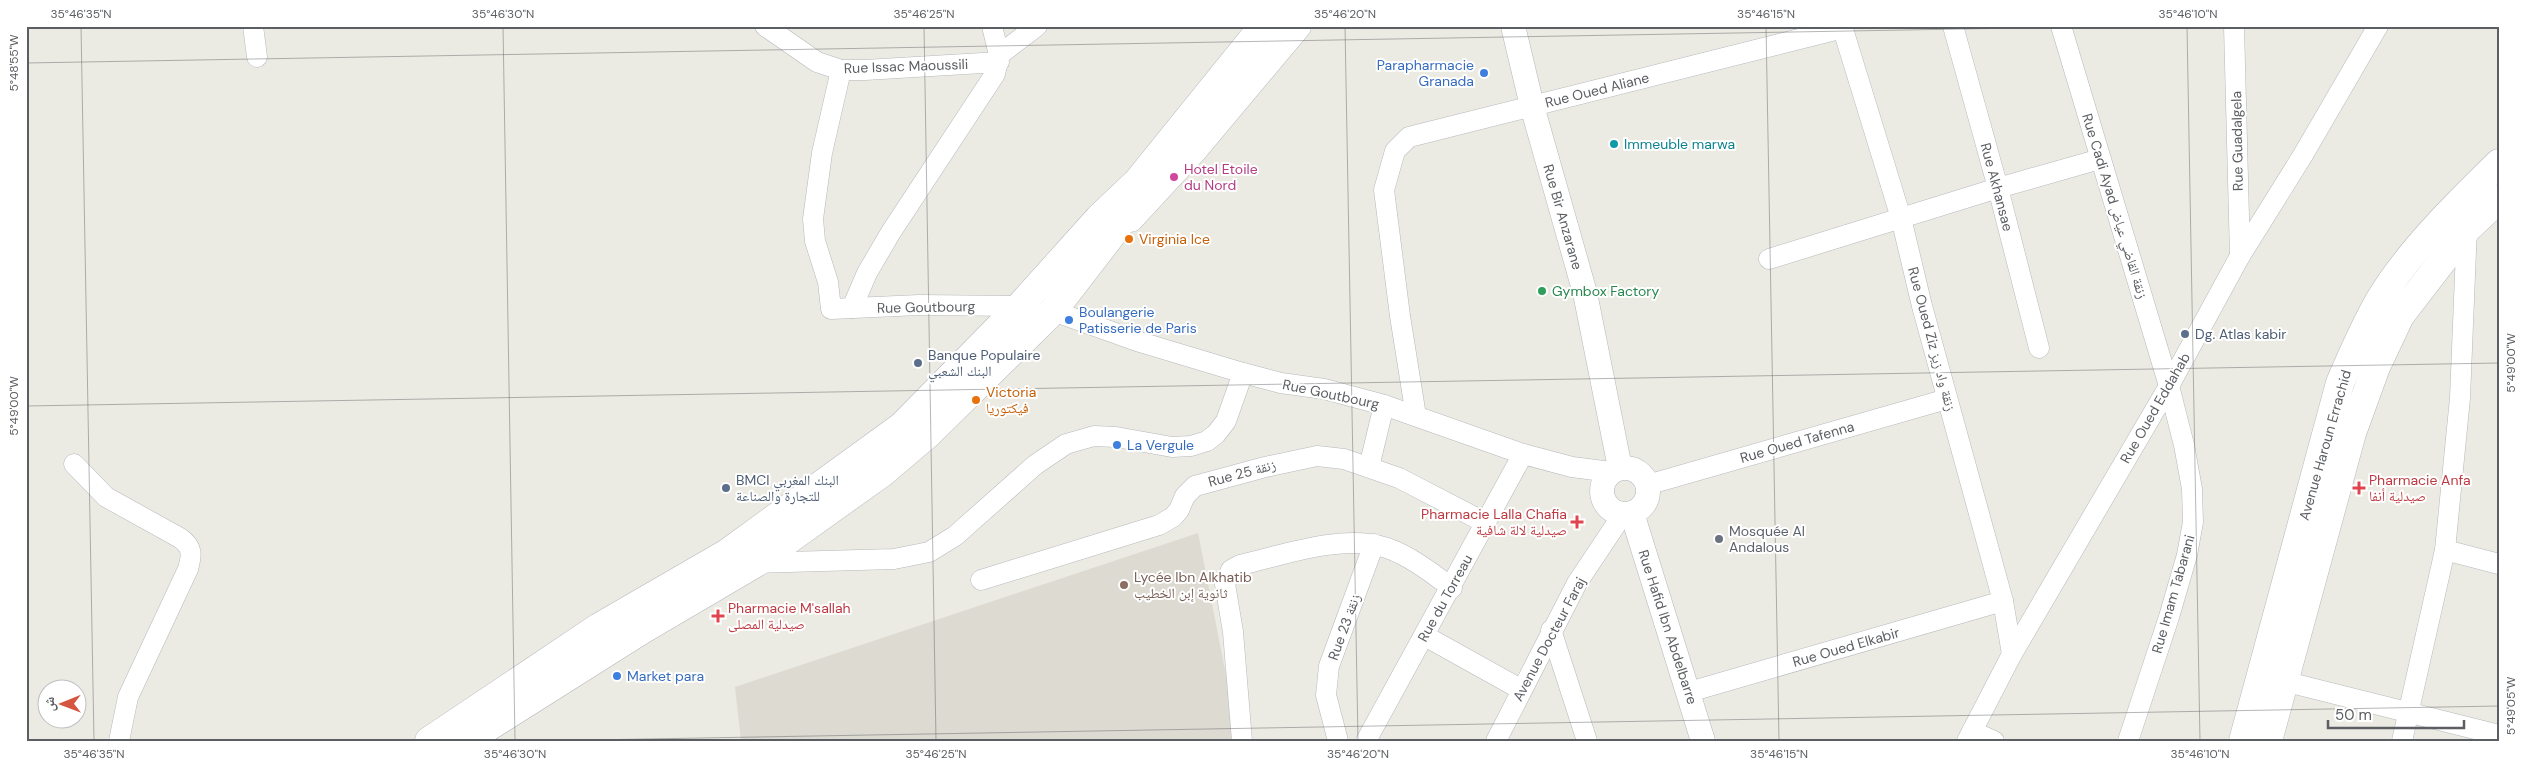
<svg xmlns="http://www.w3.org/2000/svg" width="2525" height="767" font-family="'DM Sans','Noto Naskh Arabic',sans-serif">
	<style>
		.education { fill: #dcdad1 }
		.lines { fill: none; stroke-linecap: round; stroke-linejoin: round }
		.minor-casing { stroke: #b5b8bc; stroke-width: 21 }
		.tertiary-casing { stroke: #b5b8bc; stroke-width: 25 }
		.secondary-casing { stroke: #b4b7bb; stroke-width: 29 }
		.minor { stroke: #fff; stroke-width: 20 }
		.tertiary { stroke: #fff; stroke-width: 24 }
		.secondary { stroke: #fff; stroke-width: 28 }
		.ticks { fill: none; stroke: #5b5e62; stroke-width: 1; stroke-opacity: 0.45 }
		.shop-dot { fill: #3f7fe0; stroke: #fff; stroke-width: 2 }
		.culture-dot { fill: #0f9aa8; stroke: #fff; stroke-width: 2 }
		.hotel-dot { fill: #d1479c; stroke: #fff; stroke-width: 2 }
		.food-dot { fill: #e8710a; stroke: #fff; stroke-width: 2 }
		.leisure-dot { fill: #2e9e5b; stroke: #fff; stroke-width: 2 }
		.service-dot { fill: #5c6f8a; stroke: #fff; stroke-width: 2 }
		.health-dot { fill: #e0444e; stroke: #fff; stroke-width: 2 }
		.worship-dot { fill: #6b7280; stroke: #fff; stroke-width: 2 }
		.education-dot { fill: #8d6e63; stroke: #fff; stroke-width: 2 }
		.labels { text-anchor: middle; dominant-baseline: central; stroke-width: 4; stroke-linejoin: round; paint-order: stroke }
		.shop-label { font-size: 14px; fill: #366cbe; stroke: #fff; text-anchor: start }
		.street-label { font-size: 14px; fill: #5b5e62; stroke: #fff }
		.culture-label { font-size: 14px; fill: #0d838f; stroke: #fff; text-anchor: start }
		.hotel-label { font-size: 14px; fill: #b23c85; stroke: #fff; text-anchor: start }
		.food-label { font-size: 14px; fill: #c56008; stroke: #fff; text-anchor: start }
		.leisure-label { font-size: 14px; fill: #27864d; stroke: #fff; text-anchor: start }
		.service-label { font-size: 14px; fill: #4e5e75; stroke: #fff; text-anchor: start }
		.health-label { font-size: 14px; fill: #be3a42; stroke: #fff; text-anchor: start }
		.worship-label { font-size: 14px; fill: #5b616d; stroke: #fff; text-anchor: start }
		.education-label { font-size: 14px; fill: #785e54; stroke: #fff; text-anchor: start }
		.neatline { fill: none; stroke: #5b5e62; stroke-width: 2 }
		.ticks-label { font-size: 12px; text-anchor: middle; fill: #5b5e62 }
	</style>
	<rect width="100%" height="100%" fill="#ecebe3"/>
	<path class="education" d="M 1198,533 L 1239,741 L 741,741 L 735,687 Z"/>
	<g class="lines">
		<g class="minor-casing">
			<g id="minor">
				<path d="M 253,26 L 257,57"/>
				<path d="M 765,26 L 817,62 L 841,70 L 865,70 L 999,62"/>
				<path d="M 1842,26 L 1901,218 L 1922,306 L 2003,601 L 2012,654"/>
				<path d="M 1953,26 L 1998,188 L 2039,348"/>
				<path d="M 2061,26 L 2169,386 L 2184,445 L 2192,489 L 2193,522 L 2187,555 L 2169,617 L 2128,741"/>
				<path d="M 2234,26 L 2240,256"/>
				<path d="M 999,55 L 1037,26"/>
				<path d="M 841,70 L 822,153 L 813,219 L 815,241 L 828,282 L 831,309 L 919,305 L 1020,306"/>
				<path d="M 1769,259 L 1998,188 L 2100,159"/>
				<path d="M 852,308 L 867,273 L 891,232 L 995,74 L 999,55 L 992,26"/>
				<path d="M 1053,311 L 1140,342 L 1243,373 L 1281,383 L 1324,389 L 1384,405 L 1523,454 L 1572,467 L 1611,472"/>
				<path d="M 1416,416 L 1400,316 L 1384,190 L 1395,151 L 1409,137 L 1843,28"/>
				<path d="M 74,464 L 106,497 L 180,538 C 193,547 192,555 188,569 L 128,697 L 119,741"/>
				<path d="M 1369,467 L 1384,405"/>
				<path d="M 1647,485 L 1947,399"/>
				<path d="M 2445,550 L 2499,564"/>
				<path d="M 756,563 L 894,559 L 929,552 L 955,536 L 1035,465 L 1066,444 L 1094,436 L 1116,437 L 1172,447 L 1191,446 L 1207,441 L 1216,434 L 1226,421 L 1243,373"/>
				<path d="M 981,580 L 1159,525 L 1173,517 L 1179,510 L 1185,496 L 1195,486 L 1265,467 L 1317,456 L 1344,459 L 1399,478 L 1486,523"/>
				<path d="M 1551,630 L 1587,741"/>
				<path d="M 1425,636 L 1522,690"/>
				<path d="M 2283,681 L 2499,735"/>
				<path d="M 1689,692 L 2003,601"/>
				<path d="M 1972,731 L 1994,741"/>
				<path d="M 1242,741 L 1233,632 L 1225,584 L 1231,570 L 1240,565 C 1283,555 1344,533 1387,548 C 1410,556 1432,573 1452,588"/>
				<path d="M 1338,741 L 1326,695 L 1329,666 L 1374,544"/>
				<path d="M 1366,741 L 1523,454"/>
				<path d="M 1496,741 L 1577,583 L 1623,514"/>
				<path d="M 1967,741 L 2012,654 L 2169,386 L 2240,256 L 2303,155 L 2378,26"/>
				<path d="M 2402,741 L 2445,550 L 2460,398 L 2467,226"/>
			</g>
		</g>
		<g class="tertiary-casing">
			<g id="tertiary">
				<path d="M 1513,26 L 1532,106 L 1585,293 L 1620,468"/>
				<circle cx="1625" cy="491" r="23"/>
				<path d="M 1632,513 L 1703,741"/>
			</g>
		</g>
		<g class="secondary-casing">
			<g id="secondary">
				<path d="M 1130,218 L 1193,150 L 1297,26"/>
				<path d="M 429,741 L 599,627 L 727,553 L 902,426 L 1020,306 L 1099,218 L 1137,182 L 1263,26"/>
				<path d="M 466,741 L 642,630 L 756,563 L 882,473 L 928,434 L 1053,311 L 1117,228 L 1137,196"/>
				<path d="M 2243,741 L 2340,383 C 2352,355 2364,327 2379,301 C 2408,252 2458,203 2499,163"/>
				<path d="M 2268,741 L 2352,433 L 2376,367 L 2400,316 L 2467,229 L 2499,199"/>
			</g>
		</g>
		<use href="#minor" class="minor"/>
		<use href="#tertiary" class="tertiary"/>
		<use href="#secondary" class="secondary"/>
	</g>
	<path class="ticks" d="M 81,26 L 94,741M 503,26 L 515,741M 924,26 L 936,741M 1345,26 L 1358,741M 1766,26 L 1779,741M 2187,26 L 2200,741M 26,63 L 2134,26M 26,406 L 2499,363M 533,741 L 2499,706"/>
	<g class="shop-dot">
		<circle cx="1484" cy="73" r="5"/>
		<circle cx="1069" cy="320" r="5"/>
		<circle cx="1117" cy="445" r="5"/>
		<circle cx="617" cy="676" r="5"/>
	</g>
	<circle class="culture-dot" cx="1614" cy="144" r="5"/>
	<circle class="hotel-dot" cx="1174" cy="177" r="5"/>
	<g class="food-dot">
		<circle cx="1129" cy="239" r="5"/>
		<circle cx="976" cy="400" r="5"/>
	</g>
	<circle class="leisure-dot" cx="1542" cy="291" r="5"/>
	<g class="service-dot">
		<circle cx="2185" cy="334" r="5"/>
		<circle cx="918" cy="363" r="5"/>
		<circle cx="726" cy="488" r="5"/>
	</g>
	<g class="health-dot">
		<path d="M2356.5 480.5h5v5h5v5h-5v5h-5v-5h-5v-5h5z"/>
		<path d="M1574.5 514.5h5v5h5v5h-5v5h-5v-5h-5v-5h5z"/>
		<path d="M715.5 608.5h5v5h5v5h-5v5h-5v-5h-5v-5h5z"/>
	</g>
	<circle class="worship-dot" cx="1719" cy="539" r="5"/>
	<circle class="education-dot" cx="1124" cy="585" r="5"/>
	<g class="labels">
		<g class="shop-label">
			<text x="1474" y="65" text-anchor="end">Parapharmacie<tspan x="1474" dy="16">Granada</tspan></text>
			<text x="1079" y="312">Boulangerie<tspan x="1079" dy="16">Patisserie de Paris</tspan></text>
			<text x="1127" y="445">La Vergule</text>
			<text x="627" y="676">Market para</text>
		</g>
		<g class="street-label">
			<text transform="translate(906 66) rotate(-2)">Rue Issac Maoussili</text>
			<text transform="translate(1597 90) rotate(-14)">Rue Oued Aliane</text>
			<text transform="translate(2237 141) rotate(-91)">Rue Guadalgela</text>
			<text transform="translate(1997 187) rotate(75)">Rue Akhansae</text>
			<text transform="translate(2115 206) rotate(73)">Rue Cadi Ayad زنقة القاضي عياض</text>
			<text transform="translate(1563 217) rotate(74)">Rue Bir Anzarane</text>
			<text transform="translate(926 307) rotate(-1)">Rue Goutbourg</text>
			<text transform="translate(1932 339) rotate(75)">Rue Oued Ziz زنقة واد زيز</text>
			<text transform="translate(1331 394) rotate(12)">Rue Goutbourg</text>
			<text transform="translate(2155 408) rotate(-60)">Rue Oued Eddahab</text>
			<text transform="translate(1797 442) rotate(-16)">Rue Oued Tafenna</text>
			<text transform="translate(2325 445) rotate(-74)">Avenue Haroun Errachid</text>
			<text transform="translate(1242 473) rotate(-15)">Rue 25 زنقة</text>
			<text transform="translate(2173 594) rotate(-74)">Rue Imam Tabarani</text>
			<text transform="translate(1445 598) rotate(-61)">Rue du Torreau</text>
			<text transform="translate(1344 627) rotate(-70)">Rue 23 زنقة</text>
			<text transform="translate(1668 627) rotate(72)">Rue Hafid Ibn Abdelbarre</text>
			<text transform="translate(1549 639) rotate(-62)">Avenue Docteur Faraj</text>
			<text transform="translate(1846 647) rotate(-16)">Rue Oued Elkabir</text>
		</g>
		<g class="culture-label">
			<text x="1624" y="144">Immeuble marwa</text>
		</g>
		<g class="hotel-label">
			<text x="1184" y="169">Hotel Etoile<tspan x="1184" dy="16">du Nord</tspan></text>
		</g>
		<g class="food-label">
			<text x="1139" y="239">Virginia Ice</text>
			<text x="986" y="392">Victoria<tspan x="986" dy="16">فيكتوريا</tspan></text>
		</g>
		<g class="leisure-label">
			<text x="1552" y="291">Gymbox Factory</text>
		</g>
		<g class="service-label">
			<text x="2195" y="334">Dg. Atlas kabir</text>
			<text x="928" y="355">Banque Populaire<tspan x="928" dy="16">البنك الشعبي</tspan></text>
			<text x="736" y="480">BMCI البنك المغربي<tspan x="736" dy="16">للتجارة والصناعة</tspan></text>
		</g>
		<g class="health-label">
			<text x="2369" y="480">Pharmacie Anfa<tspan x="2369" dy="16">صيدلية أنفا</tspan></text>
			<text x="1567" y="514" text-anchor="end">Pharmacie Lalla Chafia<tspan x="1567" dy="16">صيدلية لالة شافية</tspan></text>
			<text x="728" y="608">Pharmacie M'sallah<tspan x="728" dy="16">صيدلية المصلى</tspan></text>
		</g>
		<g class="worship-label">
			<text x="1729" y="531">Mosquée Al<tspan x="1729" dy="16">Andalous</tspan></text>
		</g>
		<g class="education-label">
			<text x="1134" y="577">Lycée Ibn Alkhatib<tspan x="1134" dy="16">ثانوية إبن الخطيب</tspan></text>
		</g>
	</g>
	<rect width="2525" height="767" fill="none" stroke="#ffffff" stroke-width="55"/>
	<g transform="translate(62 704) rotate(269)"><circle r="24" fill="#ffffff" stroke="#bdbfc0"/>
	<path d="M0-4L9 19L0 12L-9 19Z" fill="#d55640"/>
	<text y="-8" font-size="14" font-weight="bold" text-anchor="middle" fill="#5b5e62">ش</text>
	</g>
	<path d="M2328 720v8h136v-8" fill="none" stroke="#5b5e62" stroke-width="2.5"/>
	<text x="2335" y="720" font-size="15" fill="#5b5e62" stroke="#ffffff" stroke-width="4" paint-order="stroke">50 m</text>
	<rect x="28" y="28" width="2470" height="712" class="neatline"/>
	<g class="ticks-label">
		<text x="81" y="18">35°46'35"N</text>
		<text x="503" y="18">35°46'30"N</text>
		<text x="924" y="18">35°46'25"N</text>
		<text x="1345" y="18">35°46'20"N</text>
		<text x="1766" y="18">35°46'15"N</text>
		<text x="2188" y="18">35°46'10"N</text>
		<text transform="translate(14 63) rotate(-90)" y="4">5°48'55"W</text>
		<text transform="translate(2511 363) rotate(-90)" y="4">5°49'00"W</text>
		<text transform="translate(14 406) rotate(-90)" y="4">5°49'00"W</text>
		<text transform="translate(2511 706) rotate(-90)" y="4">5°49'05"W</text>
		<text x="94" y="758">35°46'35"N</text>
		<text x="515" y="758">35°46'30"N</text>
		<text x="936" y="758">35°46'25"N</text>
		<text x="1358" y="758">35°46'20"N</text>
		<text x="1779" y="758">35°46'15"N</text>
		<text x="2200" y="758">35°46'10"N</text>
	</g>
</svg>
